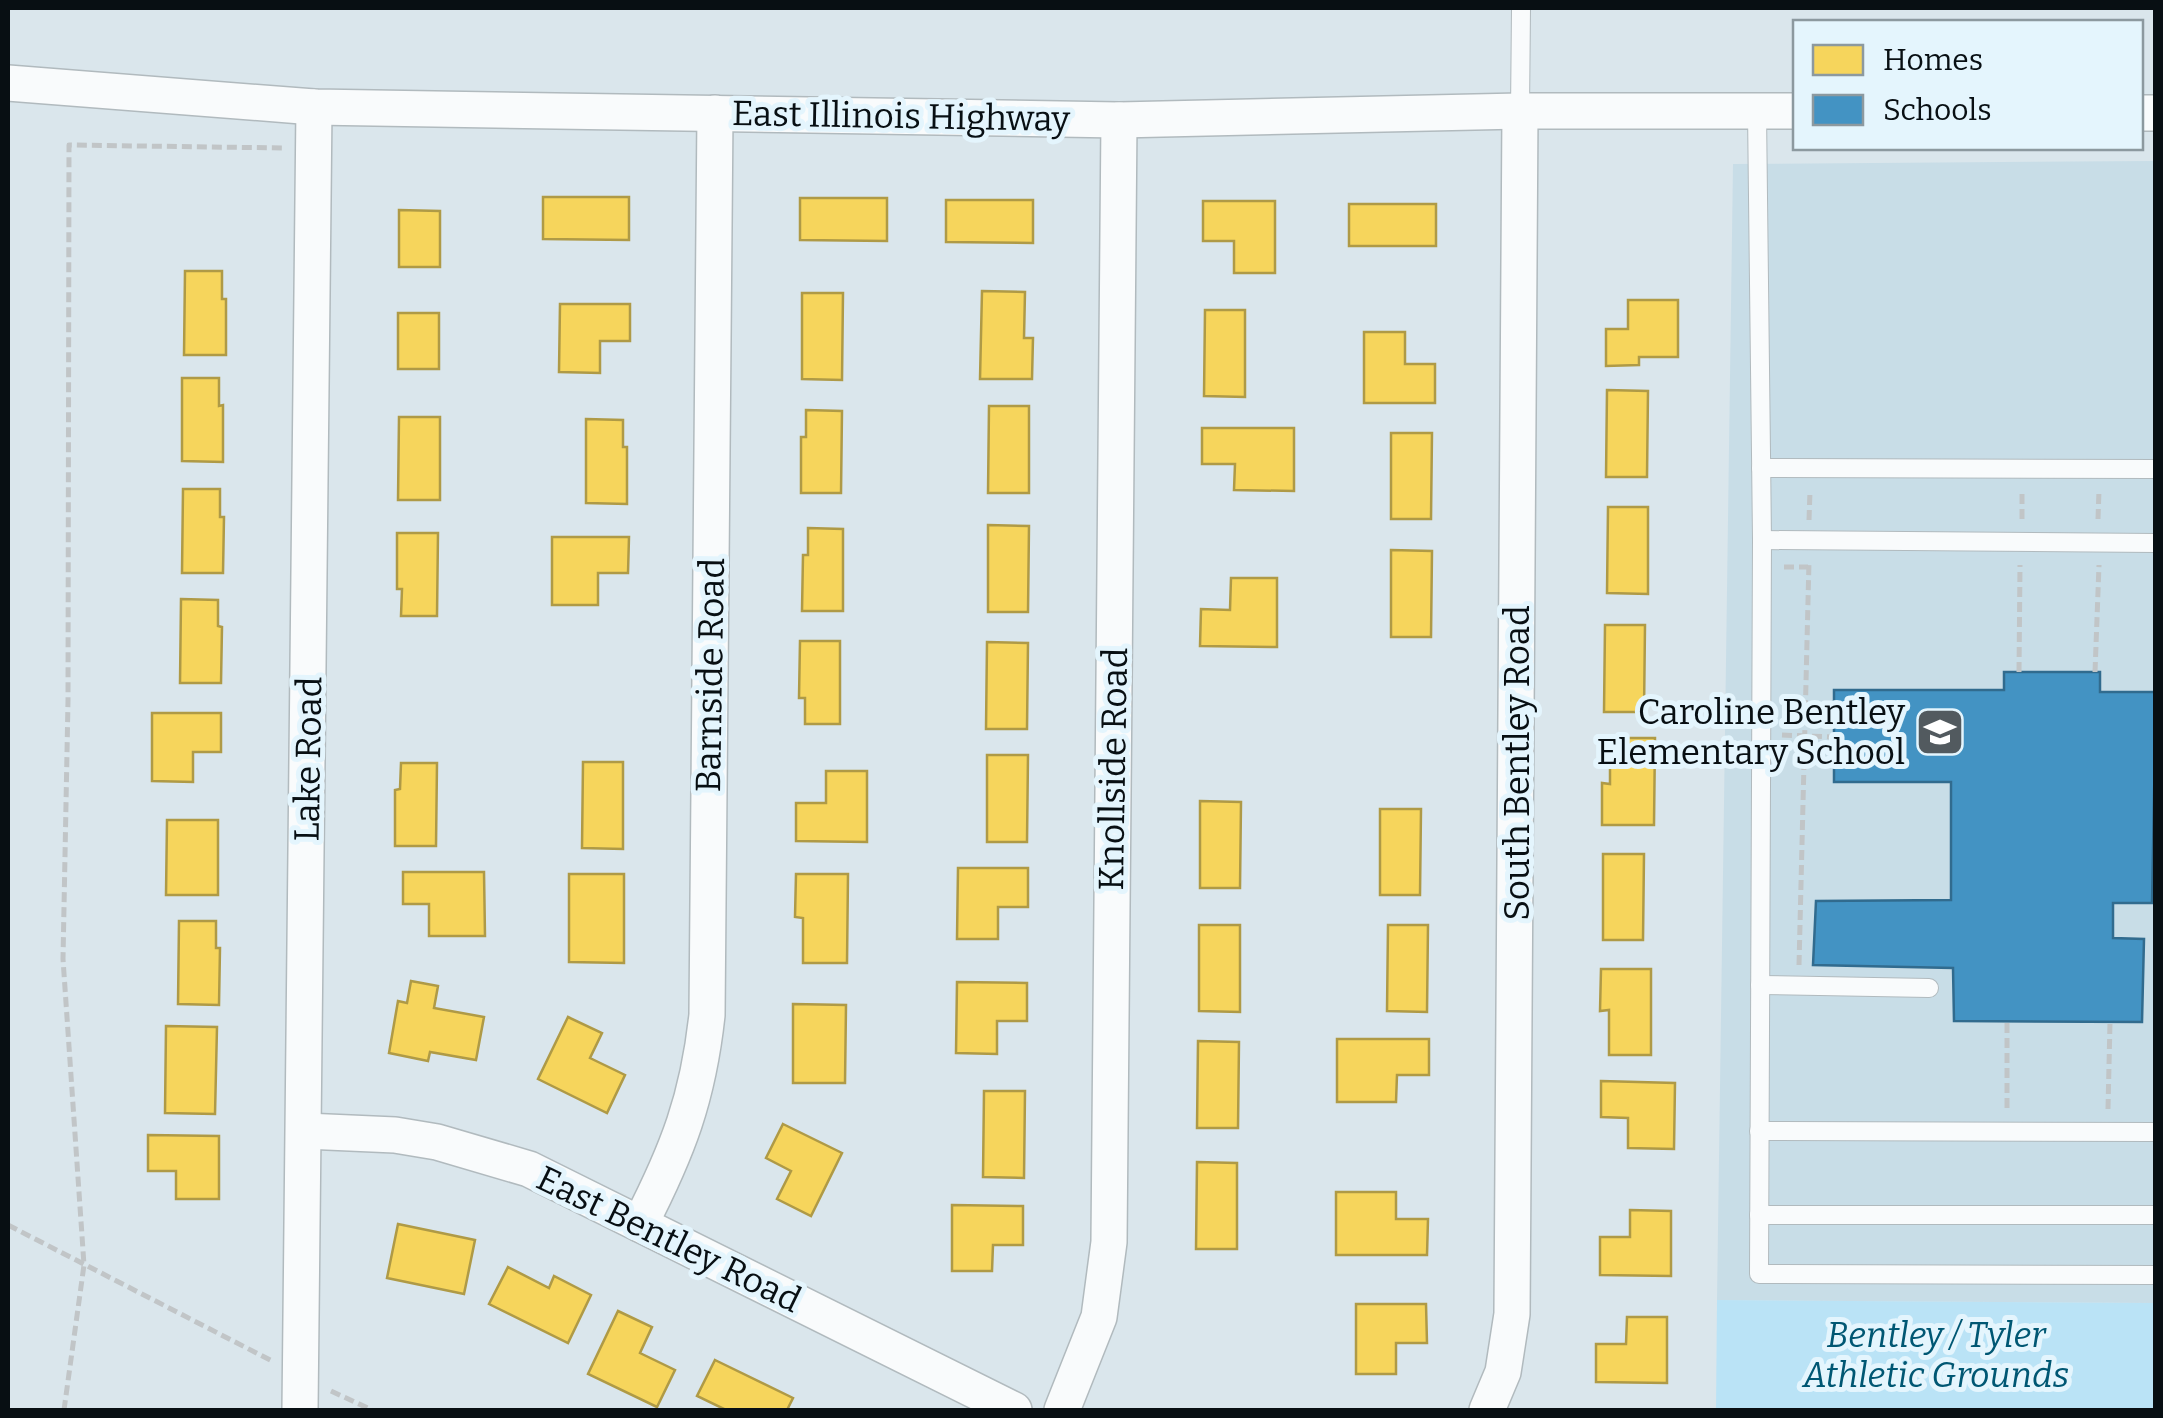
<svg xmlns="http://www.w3.org/2000/svg" width="2163" height="1418" font-family="Bitter,serif">
	<style>
		.built { fill: #c8dde7 }
		.green { fill: #bae3f6 }
		.homes { fill: #f6d55c; stroke: #af9a46; stroke-width: 2.5 }
		.schools { fill: #4393c3; stroke: #316b8e; stroke-width: 2.5 }
		.lines { fill: none; stroke-linecap: round; stroke-linejoin: round }
		.lane-casing { stroke: #b1babe; stroke-width: 20 }
		.street-casing { stroke: #b1babe; stroke-width: 38 }
		.path { stroke: #c1c5c7; stroke-width: 5; stroke-dasharray: 10 5; stroke-linecap: butt }
		.lane { stroke: #f9fbfc; stroke-width: 18 }
		.street { stroke: #f9fbfc; stroke-width: 35 }
		.labels { text-anchor: middle; dominant-baseline: central; stroke-width: 10; stroke-linejoin: round; paint-order: stroke }
		.street-label { font-size: 35px; fill: #080f13; stroke: #e4f5fd }
		.poi-label { font-size: 35px; fill: #080f13; stroke: #e4f5fd; text-anchor: end }
		.park-label { font-size: 35px; font-style: italic; fill: #005773; stroke: #e4f5fd }
	</style>
	<rect width="100%" height="100%" fill="#dae6ec"/>
	<path class="built" d="M 2155,161 L 2155,1303 L 1717,1300 L 1733,164 Z"/>
	<path class="green" d="M 1717,1300 L 2155,1303 L 2155,1410 L 1716,1410 Z"/>
	<g class="homes">
		<path d="M 543,197 L 629,197 L 629,240 L 543,239 Z"/>
		<path d="M 800,198 L 887,198 L 887,241 L 800,240 Z"/>
		<path d="M 946,200 L 1033,200 L 1033,243 L 946,242 Z"/>
		<path d="M 1203,201 L 1275,201 L 1275,273 L 1234,273 L 1234,241 L 1203,241 Z"/>
		<rect x="1349" y="204" width="87" height="42"/>
		<path d="M 399,210 L 440,211 L 440,267 L 399,267 Z"/>
		<path d="M 185,271 L 222,271 L 222,299 L 226,299 L 226,355 L 184,355 Z"/>
		<path d="M 982,291 L 1025,292 L 1024,338 L 1033,338 L 1032,379 L 980,379 Z"/>
		<path d="M 802,293 L 843,293 L 842,380 L 802,379 Z"/>
		<path d="M 1628,300 L 1678,300 L 1678,357 L 1639,357 L 1639,365 L 1606,366 L 1606,329 L 1628,329 Z"/>
		<path d="M 560,304 L 630,304 L 630,341 L 600,341 L 600,373 L 559,372 Z"/>
		<path d="M 1205,310 L 1245,310 L 1245,397 L 1204,396 Z"/>
		<rect x="398" y="313" width="41" height="56"/>
		<path d="M 1364,332 L 1405,332 L 1405,364 L 1435,364 L 1435,403 L 1364,403 Z"/>
		<path d="M 182,378 L 219,378 L 219,406 L 223,405 L 223,462 L 182,461 Z"/>
		<path d="M 1607,390 L 1648,391 L 1647,477 L 1606,477 Z"/>
		<path d="M 989,406 L 1029,406 L 1029,493 L 988,493 Z"/>
		<path d="M 806,410 L 842,411 L 841,493 L 801,493 L 801,437 L 806,437 Z"/>
		<path d="M 399,417 L 440,417 L 440,500 L 398,500 Z"/>
		<path d="M 586,419 L 623,420 L 623,447 L 627,447 L 627,504 L 586,503 Z"/>
		<path d="M 1202,428 L 1294,428 L 1294,491 L 1234,490 L 1235,464 L 1202,464 Z"/>
		<path d="M 1391,433 L 1432,433 L 1431,519 L 1391,519 Z"/>
		<path d="M 183,489 L 220,489 L 220,517 L 224,517 L 223,573 L 182,573 Z"/>
		<path d="M 1608,507 L 1648,507 L 1648,594 L 1607,593 Z"/>
		<path d="M 988,525 L 1029,526 L 1028,612 L 988,612 Z"/>
		<path d="M 808,528 L 843,529 L 843,611 L 802,611 L 803,555 L 808,555 Z"/>
		<path d="M 397,533 L 438,533 L 437,616 L 401,616 L 402,589 L 397,589 Z"/>
		<path d="M 552,537 L 629,537 L 628,573 L 598,573 L 598,605 L 552,605 Z"/>
		<path d="M 1391,550 L 1432,551 L 1431,637 L 1391,637 Z"/>
		<path d="M 1231,578 L 1277,578 L 1277,647 L 1200,646 L 1201,609 L 1230,610 Z"/>
		<path d="M 181,599 L 218,600 L 218,626 L 222,627 L 221,683 L 180,683 Z"/>
		<path d="M 1605,625 L 1645,625 L 1644,712 L 1604,712 Z"/>
		<path d="M 800,641 L 840,641 L 840,724 L 805,724 L 805,698 L 799,698 Z"/>
		<path d="M 987,642 L 1028,643 L 1027,729 L 986,729 Z"/>
		<path d="M 152,713 L 221,713 L 221,752 L 193,752 L 193,782 L 152,781 Z"/>
		<path d="M 1610,738 L 1655,738 L 1654,825 L 1602,825 L 1602,783 L 1610,784 Z"/>
		<path d="M 987,755 L 1028,755 L 1027,842 L 987,842 Z"/>
		<path d="M 583,762 L 623,762 L 623,849 L 582,848 Z"/>
		<path d="M 401,763 L 437,763 L 436,846 L 395,846 L 395,790 L 400,789 Z"/>
		<path d="M 826,771 L 867,771 L 867,842 L 796,841 L 796,803 L 826,803 Z"/>
		<path d="M 1200,801 L 1241,802 L 1240,888 L 1200,888 Z"/>
		<path d="M 1380,809 L 1421,809 L 1420,895 L 1380,895 Z"/>
		<path d="M 167,820 L 218,820 L 218,895 L 166,895 Z"/>
		<path d="M 1603,854 L 1644,854 L 1643,940 L 1603,940 Z"/>
		<path d="M 958,868 L 1028,868 L 1028,907 L 998,907 L 998,939 L 957,939 Z"/>
		<path d="M 403,872 L 484,872 L 485,936 L 429,936 L 429,904 L 403,904 Z"/>
		<path d="M 569,874 L 624,874 L 624,963 L 569,962 Z"/>
		<path d="M 796,874 L 848,874 L 847,963 L 803,963 L 803,918 L 795,917 Z"/>
		<path d="M 179,921 L 216,921 L 216,948 L 220,948 L 219,1005 L 178,1004 Z"/>
		<path d="M 1199,925 L 1240,925 L 1240,1012 L 1199,1011 Z"/>
		<path d="M 1388,925 L 1428,925 L 1427,1012 L 1387,1011 Z"/>
		<path d="M 1601,969 L 1651,969 L 1651,1055 L 1609,1055 L 1609,1010 L 1600,1011 Z"/>
		<path d="M 411,981 L 438,986 L 434,1008 L 484,1017 L 476,1060 L 430,1052 L 428,1061 L 389,1053 L 398,1001 L 407,1003 Z"/>
		<path d="M 957,982 L 1027,983 L 1027,1021 L 997,1021 L 997,1054 L 956,1053 Z"/>
		<path d="M 793,1004 L 846,1005 L 845,1083 L 793,1083 Z"/>
		<path d="M 568,1017 L 602,1033 L 590,1058 L 625,1075 L 607,1113 L 538,1079 Z"/>
		<path d="M 166,1026 L 217,1027 L 215,1114 L 165,1113 Z"/>
		<path d="M 1337,1039 L 1429,1039 L 1429,1075 L 1397,1075 L 1396,1102 L 1337,1102 Z"/>
		<path d="M 1198,1041 L 1239,1042 L 1238,1128 L 1197,1128 Z"/>
		<path d="M 1601,1081 L 1675,1083 L 1674,1149 L 1628,1148 L 1628,1118 L 1601,1117 Z"/>
		<path d="M 984,1091 L 1025,1091 L 1024,1178 L 983,1177 Z"/>
		<path d="M 783,1124 L 842,1153 L 811,1216 L 777,1199 L 791,1171 L 766,1158 Z"/>
		<path d="M 148,1135 L 219,1136 L 219,1199 L 176,1199 L 176,1171 L 148,1171 Z"/>
		<path d="M 1197,1162 L 1237,1163 L 1237,1249 L 1196,1249 Z"/>
		<path d="M 1336,1192 L 1396,1192 L 1396,1219 L 1428,1219 L 1427,1255 L 1336,1255 Z"/>
		<path d="M 952,1205 L 1023,1206 L 1023,1245 L 993,1245 L 992,1271 L 952,1271 Z"/>
		<path d="M 1630,1210 L 1671,1211 L 1671,1276 L 1600,1275 L 1600,1237 L 1630,1237 Z"/>
		<path d="M 398,1224 L 475,1240 L 464,1294 L 387,1278 Z"/>
		<path d="M 508,1267 L 549,1288 L 554,1276 L 591,1295 L 568,1343 L 489,1304 Z"/>
		<path d="M 1356,1304 L 1426,1304 L 1427,1343 L 1396,1343 L 1396,1374 L 1356,1374 Z"/>
		<path d="M 618,1311 L 652,1327 L 640,1353 L 675,1370 L 657,1407 L 588,1374 Z"/>
		<path d="M 1627,1317 L 1667,1317 L 1667,1383 L 1596,1382 L 1596,1344 L 1626,1344 Z"/>
		<path d="M 715,1360 L 793,1398 L 787,1410 L 726,1410 L 697,1396 Z"/>
	</g>
	<path class="schools" d="M 2004,672 L 2100,672 L 2100,692 L 2156,692 L 2152,903 L 2113,903 L 2113,938 L 2144,939 L 2142,1022 L 1954,1021 L 1953,968 L 1813,965 L 1816,901 L 1951,900 L 1951,782 L 1834,782 L 1834,690 L 2004,690 Z"/>
	<g class="lines">
		<g class="lane-casing">
			<g id="lane">
				<path d="M 1520,111 L 1521,8"/>
				<path d="M 1757,111 L 1762,540 L 1759,1274 L 2156,1275"/>
				<path d="M 1761,468 L 2156,469"/>
				<path d="M 1762,540 L 2156,543"/>
				<path d="M 1760,985 L 1929,988"/>
				<path d="M 1759,1131 L 2156,1132"/>
				<path d="M 1759,1215 L 2156,1215"/>
			</g>
		</g>
		<g class="street-casing">
			<g id="street">
				<path d="M 8,83 L 314,107 L 1119,120 L 1520,111 L 1796,111"/>
				<path d="M 2140,113 L 2156,113"/>
				<path d="M 305,1131 L 395,1135 L 437,1142 L 529,1169 L 1014,1410"/>
				<path d="M 640,1224 C 678,1150 698,1098 707,1015 L 715,113"/>
				<path d="M 300,1410 L 314,107"/>
				<path d="M 1062,1410 L 1099,1317 L 1109,1242 L 1119,120"/>
				<path d="M 1487,1410 L 1503,1372 L 1512,1314 L 1520,111"/>
			</g>
		</g>
		<g class="path">
			<path d="M 2022,519 L 2022,490"/>
			<path d="M 2098,519 L 2099,490"/>
			<path d="M 1809,520 L 1810,491"/>
			<path d="M 1784,567 L 1808,567"/>
			<path d="M 2019,672 L 2020,565"/>
			<path d="M 2095,672 L 2099,565"/>
			<path d="M 1782,735 L 1834,737"/>
			<path d="M 1799,965 L 1809,561"/>
			<path d="M 2007,1108 L 2007,1021"/>
			<path d="M 2108,1109 L 2110,1022"/>
			<path d="M 8,1225 L 272,1361"/>
			<path d="M 331,1391 L 372,1410"/>
			<path d="M 64,1410 L 84,1265 L 63,959 L 68,701 L 69,145 L 284,148"/>
		</g>
		<use href="#lane" class="lane"/>
		<use href="#street" class="street"/>
	</g>
	<defs>
		<g id="school-square" transform="scale(2.5)"><rect x="-9" y="-9" width="18" height="18" rx="4" fill="#525a5f" stroke="#e4f5fd"/><path d="M0-5L7-2L0 1L-7-2ZM-4 1L0 2.5L4 1V4Q0 6-4 4Z" fill="#fff"/></g>
	</defs>
	<g fill-rule="evenodd">
		<use href="#school-square" x="1940" y="732"/>
	</g>
	<g class="labels">
		<g class="street-label">
			<text transform="translate(901 116) rotate(1)">East Illinois Highway</text>
			<text transform="translate(710 675) rotate(-89)">Barnside Road</text>
			<text transform="translate(308 759) rotate(-89)">Lake Road</text>
			<text transform="translate(1517 763) rotate(-90)">South Bentley Road</text>
			<text transform="translate(1113 769) rotate(-89)">Knollside Road</text>
			<text transform="translate(669 1239) rotate(26)">East Bentley Road</text>
		</g>
		<g class="poi-label">
			<text x="1905" y="712">Caroline Bentley<tspan x="1905" dy="40">Elementary School</tspan></text>
		</g>
		<g class="park-label">
			<text x="1936" y="1335">Bentley / Tyler<tspan x="1936" dy="40">Athletic Grounds</tspan></text>
		</g>
	</g>
	<rect width="2163" height="1418" fill="none" stroke="#080f13" stroke-width="20"/>
	<rect x="1793" y="20" width="350" height="130" fill="#e4f5fd" stroke="#8c999f" stroke-width="2.5"/>
	<rect x="1813" y="45" width="50" height="30" fill="#f6d55c" stroke="#8c999f" stroke-width="2.5"/>
	<text x="1883" y="70" font-size="30" fill="#080f13">Homes</text>
	<rect x="1813" y="95" width="50" height="30" fill="#4393c3" stroke="#8c999f" stroke-width="2.5"/>
	<text x="1883" y="120" font-size="30" fill="#080f13">Schools</text>
</svg>
